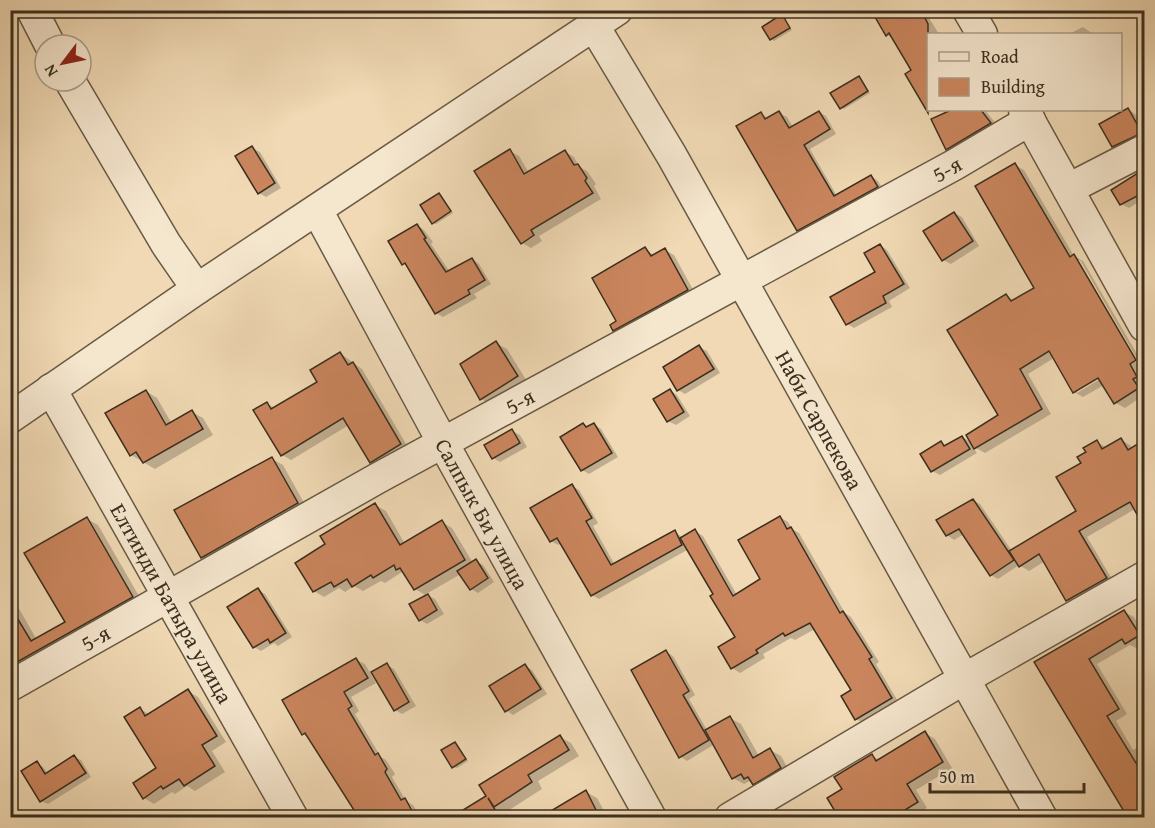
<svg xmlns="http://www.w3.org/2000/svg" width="1155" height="828" font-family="'Gentium Book Plus',serif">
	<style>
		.shadow { fill: #0003; fill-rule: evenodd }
		.building { fill: #ca855d; stroke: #3b2f1f; stroke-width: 1.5 }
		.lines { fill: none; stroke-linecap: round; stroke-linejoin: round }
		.minor-casing { stroke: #685a44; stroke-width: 33 }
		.minor { stroke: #f5e6ce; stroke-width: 30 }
		.labels { text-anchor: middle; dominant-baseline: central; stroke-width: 4.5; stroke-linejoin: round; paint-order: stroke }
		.street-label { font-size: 22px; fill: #3b2f1f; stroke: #f5e6ce }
	</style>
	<rect width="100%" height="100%" fill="#f0d9b4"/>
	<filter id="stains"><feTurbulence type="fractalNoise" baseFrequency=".00333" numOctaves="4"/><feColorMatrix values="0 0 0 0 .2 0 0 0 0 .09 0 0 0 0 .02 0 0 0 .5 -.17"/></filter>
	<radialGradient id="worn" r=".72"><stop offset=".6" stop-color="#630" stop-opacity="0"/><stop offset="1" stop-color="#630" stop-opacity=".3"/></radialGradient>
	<g class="shadow">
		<path d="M 878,10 L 924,10 L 939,34 L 928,34 L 928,98 L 926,99 L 913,70 L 894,39 L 887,35 Z"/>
		<path d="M 782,16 L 792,30 L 774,41 L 771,39 Z"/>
		<path d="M 1083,27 L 1093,34 L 1069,34 Z"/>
		<path d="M 859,78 L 870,93 L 844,109 L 841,107 Z"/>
		<path d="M 1128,109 L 1135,114 L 1144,131 L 1144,139 L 1120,150 L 1113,146 Z"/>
		<path d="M 954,110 L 985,110 L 1001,130 L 958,155 L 947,149 L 933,120 Z"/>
		<path d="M 819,112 L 826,116 L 836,134 L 810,149 L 837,196 L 871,176 L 878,181 L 884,191 L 805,234 L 798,230 L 761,114 L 768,118 L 779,113 L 787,117 L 793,127 Z"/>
		<path d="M 252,148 L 260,152 L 281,188 L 266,197 L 259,193 Z"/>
		<path d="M 510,151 L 519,156 L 529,173 L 565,152 L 574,157 L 579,167 L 587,171 L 596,184 L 594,186 L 601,199 L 539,236 L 542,241 L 531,248 L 522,243 Z"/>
		<path d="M 1015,165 L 1024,170 L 1074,256 L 1083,261 L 1144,366 L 1138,369 L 1144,380 L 1144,383 L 1141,385 L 1144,390 L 1144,395 L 1125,408 L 1116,403 L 1104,385 L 1083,397 L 1074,392 L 1054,358 L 1028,374 L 1051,414 L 985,453 L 972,446 L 977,453 L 940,475 L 932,471 L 922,455 L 941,443 L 947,446 L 962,437 L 973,443 L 1000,416 L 1006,296 L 1014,301 L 1036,288 ZM 1076,260 L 1080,260 L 1141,366 L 1139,367 ZM 1103,373 L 1105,376 L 1077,393 L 1077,389 Z"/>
		<path d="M 1144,171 L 1144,199 L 1129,208 L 1121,204 L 1113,190 Z"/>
		<path d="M 439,194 L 453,213 L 436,224 L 433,223 Z"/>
		<path d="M 954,213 L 962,217 L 979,246 L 951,264 L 943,260 Z"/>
		<path d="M 417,225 L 424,230 L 433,242 L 431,244 L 450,272 L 472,259 L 479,264 L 491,284 L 474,294 L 477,298 L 443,317 L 436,313 L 409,267 L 404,264 Z"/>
		<path d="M 880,245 L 887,250 L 910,288 L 889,301 L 892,307 L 854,328 L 847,324 L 877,272 Z"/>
		<path d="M 645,249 L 655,256 L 665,250 L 674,255 L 696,295 L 623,335 L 614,330 Z"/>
		<path d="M 496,343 L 507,349 L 528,383 L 492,405 L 481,399 Z"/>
		<path d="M 699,347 L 707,351 L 720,373 L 685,394 L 678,390 Z"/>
		<path d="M 340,353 L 362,369 L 409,449 L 380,467 L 371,462 L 349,425 L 291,460 L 282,455 L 267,404 L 275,408 L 319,382 Z"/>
		<path d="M 670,390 L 677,395 L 690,416 L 676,425 L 668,421 Z"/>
		<path d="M 146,391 L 157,398 L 172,424 L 192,412 L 203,418 L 213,435 L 155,469 L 131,455 Z"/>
		<path d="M 594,424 L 601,429 L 618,457 L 589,474 L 582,470 L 583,425 L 588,428 Z"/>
		<path d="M 512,431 L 520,435 L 527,447 L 500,462 L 493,458 Z"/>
		<path d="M 1121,440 L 1130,445 L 1132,449 L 1144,442 L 1144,524 L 1135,509 L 1087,537 L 1115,584 L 1077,605 L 1068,600 L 1045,561 L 1029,571 L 1019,565 L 998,579 L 991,575 L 964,534 L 954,540 L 947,535 L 973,500 L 980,504 L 1012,551 L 1078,511 L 1083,464 L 1088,453 L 1097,442 L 1107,448 Z"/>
		<path d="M 272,459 L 283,465 L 308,510 L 213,564 L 202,557 Z"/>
		<path d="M 572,486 L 579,490 L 598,523 L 593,526 L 615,565 L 675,532 L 683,538 L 695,531 L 703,536 L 737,595 L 762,579 L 780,517 L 788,522 L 792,529 L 799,533 L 845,613 L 851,617 L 879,662 L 876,664 L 899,703 L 865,724 L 856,719 L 853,691 L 815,629 L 795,640 L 791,638 L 763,654 L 765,658 L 740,673 L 732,668 L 737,638 L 689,549 L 599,599 L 592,595 L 562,543 L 558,545 L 551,541 Z"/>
		<path d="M 375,505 L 386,511 L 405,544 L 442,522 L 452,528 L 473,563 L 476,561 L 483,565 L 494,582 L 478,593 L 471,589 L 461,574 L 426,594 L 435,599 L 444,614 L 427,624 L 420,620 L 427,596 L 415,589 L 402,572 L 385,583 L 381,581 L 363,591 L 354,586 L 345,592 L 339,588 L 324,597 L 314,591 L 327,545 Z"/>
		<path d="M 87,519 L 98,525 L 143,603 L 10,678 L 10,593 L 37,640 L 67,622 Z"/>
		<path d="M 258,590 L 265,594 L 292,637 L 278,646 L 274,643 L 261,651 L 254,647 Z"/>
		<path d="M 1124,612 L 1134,617 L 1144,635 L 1144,643 L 1136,648 L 1130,645 L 1097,664 L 1127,714 L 1116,721 L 1133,750 L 1144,743 L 1144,818 L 1130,818 L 1036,663 Z"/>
		<path d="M 666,652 L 673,656 L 695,695 L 689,699 L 707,730 L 730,718 L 741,724 L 759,756 L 770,750 L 781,756 L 791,774 L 765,790 L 750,781 L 744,784 L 733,778 L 715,744 L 687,761 L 681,757 Z"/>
		<path d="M 356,660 L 365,664 L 376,683 L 351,697 L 359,711 L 355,714 L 381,757 L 386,760 L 395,774 L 392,777 L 406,801 L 413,805 L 421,818 L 418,818 L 409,803 L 406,803 L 415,818 L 303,734 Z"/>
		<path d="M 387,665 L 394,669 L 416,706 L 402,714 L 395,710 Z"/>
		<path d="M 525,666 L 532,670 L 547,694 L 513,715 L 506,710 Z"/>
		<path d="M 188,691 L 198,697 L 226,742 L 212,751 L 225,772 L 195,791 L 187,786 L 175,794 L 172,792 L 154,804 L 144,798 L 158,769 L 140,709 L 149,714 Z"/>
		<path d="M 925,733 L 935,739 L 952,768 L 916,790 L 927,808 L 911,818 L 841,818 L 844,789 L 872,756 L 880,760 Z"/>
		<path d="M 560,737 L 571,743 L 579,756 L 538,781 L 542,789 L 506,812 L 501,809 L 506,818 L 462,818 Z"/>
		<path d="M 455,743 L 468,761 L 457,768 L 453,767 Z"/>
		<path d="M 74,757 L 81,760 L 91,777 L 48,804 L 41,801 L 37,763 L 43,767 L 48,774 Z"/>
		<path d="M 586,792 L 597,798 L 608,818 L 542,818 Z"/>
	</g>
	<g class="building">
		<path d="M 871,10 L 921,10 L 928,24 L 928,113 L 905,74 L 911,70 L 889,33 L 886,36 Z"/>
		<path d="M 782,14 L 790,28 L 770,40 L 762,27 Z"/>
		<path d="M 859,76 L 868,91 L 840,109 L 830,93 Z"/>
		<path d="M 1128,108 L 1142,133 L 1112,147 L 1099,124 Z"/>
		<path d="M 951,110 L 981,110 L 991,123 L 946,150 L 931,119 Z"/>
		<path d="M 779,111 L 789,128 L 819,111 L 830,129 L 804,145 L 834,196 L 871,175 L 878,187 L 797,231 L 736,126 L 761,112 L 765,119 Z"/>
		<path d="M 252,146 L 275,183 L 258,194 L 235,156 Z"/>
		<path d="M 510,149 L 524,174 L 565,150 L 574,165 L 578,164 L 587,178 L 585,181 L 593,193 L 531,230 L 534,235 L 521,244 L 474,171 Z"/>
		<path d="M 1015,163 L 1070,257 L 1074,254 L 1136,360 L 1130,364 L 1137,377 L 1133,379 L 1139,388 L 1114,404 L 1098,378 L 1073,393 L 1049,351 L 1020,369 L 1042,409 L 974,449 L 966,435 L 998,415 L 947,330 L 1006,294 L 1011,301 L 1034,288 L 975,186 Z"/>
		<path d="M 1144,169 L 1144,205 L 1139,195 L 1120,205 L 1111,190 Z"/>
		<path d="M 439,193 L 451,211 L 432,224 L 420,205 Z"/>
		<path d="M 954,212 L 973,241 L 942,261 L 923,231 Z"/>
		<path d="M 417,224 L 426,238 L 424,239 L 446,272 L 472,258 L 485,280 L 468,290 L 470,294 L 435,314 L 405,263 L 402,265 L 388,241 Z"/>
		<path d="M 880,244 L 904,284 L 883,296 L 886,303 L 846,325 L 830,297 L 875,272 L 864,253 Z"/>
		<path d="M 645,247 L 651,256 L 665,248 L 688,290 L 613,331 L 610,325 L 616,321 L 592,278 Z"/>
		<path d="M 496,341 L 518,376 L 480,400 L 460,364 Z"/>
		<path d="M 699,345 L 714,369 L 677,391 L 663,367 Z"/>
		<path d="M 340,352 L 348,365 L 353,362 L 401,444 L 370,463 L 343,418 L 281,456 L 253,410 L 267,402 L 271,409 L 317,382 L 310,370 Z"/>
		<path d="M 670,389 L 684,412 L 667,422 L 653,399 Z"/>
		<path d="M 146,390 L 166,425 L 192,410 L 203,429 L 143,463 L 136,452 L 130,456 L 105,413 Z"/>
		<path d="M 583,423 L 586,427 L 594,423 L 612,453 L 581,471 L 560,437 Z"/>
		<path d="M 512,429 L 520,443 L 492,459 L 484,445 Z"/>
		<path d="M 962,436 L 970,449 L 931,472 L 920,454 L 941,441 L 944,446 Z"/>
		<path d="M 1121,438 L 1128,450 L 1144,440 L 1144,527 L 1130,502 L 1079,531 L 1107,578 L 1066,601 L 1039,554 L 1019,567 L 1009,551 L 1076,511 L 1056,477 L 1081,463 L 1077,457 L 1086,452 L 1083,448 L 1097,440 L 1102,449 Z"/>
		<path d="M 272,457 L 298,503 L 201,558 L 174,510 Z"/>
		<path d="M 572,484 L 592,518 L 586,521 L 611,565 L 675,530 L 682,545 L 591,596 L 557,538 L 550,542 L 530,508 Z"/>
		<path d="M 973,499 L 1014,560 L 990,576 L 959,529 L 946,536 L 936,520 Z"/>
		<path d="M 375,503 L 400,545 L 442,520 L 465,560 L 414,590 L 400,568 L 396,570 L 394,565 L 373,578 L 371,575 L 352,587 L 347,579 L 334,587 L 331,582 L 313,592 L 295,563 L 325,544 L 320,536 Z"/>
		<path d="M 780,516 L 787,529 L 791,527 L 840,613 L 843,611 L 872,657 L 869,659 L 892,698 L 855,720 L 841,696 L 851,690 L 810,623 L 785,636 L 783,633 L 756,650 L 758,653 L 731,669 L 718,647 L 735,637 L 710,596 L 713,594 L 680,538 L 695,529 L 733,596 L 760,579 L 738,540 Z"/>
		<path d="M 87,517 L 133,597 L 10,666 L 10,606 L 31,641 L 65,622 L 24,553 Z"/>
		<path d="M 476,559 L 488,578 L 470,590 L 457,571 Z"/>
		<path d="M 258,588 L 286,633 L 270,643 L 268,639 L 253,648 L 227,607 Z"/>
		<path d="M 428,594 L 437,610 L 419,621 L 409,604 Z"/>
		<path d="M 1124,610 L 1140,635 L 1125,644 L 1122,639 L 1089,659 L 1119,709 L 1107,716 L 1144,776 L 1144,813 L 1137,818 L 1128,818 L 1034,662 Z"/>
		<path d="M 666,650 L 689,691 L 683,695 L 709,740 L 679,758 L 631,670 Z"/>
		<path d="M 356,658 L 368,678 L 344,692 L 352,706 L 348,709 L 375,755 L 378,753 L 387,769 L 385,772 L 401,800 L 405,798 L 416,818 L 359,818 L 305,733 L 302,735 L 282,700 Z"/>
		<path d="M 387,663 L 409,702 L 394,711 L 371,672 Z"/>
		<path d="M 525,664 L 541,689 L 505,712 L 489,686 Z"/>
		<path d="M 188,689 L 217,736 L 202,745 L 215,766 L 184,786 L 179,779 L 163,789 L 161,786 L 143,799 L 133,783 L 156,768 L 124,717 L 140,707 L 145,716 Z"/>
		<path d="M 730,716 L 753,758 L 770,748 L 781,768 L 753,785 L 748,777 L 744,779 L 741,774 L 732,779 L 705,730 Z"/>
		<path d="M 925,731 L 943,762 L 907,784 L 918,802 L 892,818 L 839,818 L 827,798 L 842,789 L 834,777 L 872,754 L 876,761 Z"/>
		<path d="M 560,735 L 569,750 L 528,775 L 532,782 L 494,807 L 488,798 L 500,818 L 450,818 L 486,796 L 479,785 Z"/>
		<path d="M 455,742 L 466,759 L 452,768 L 441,750 Z"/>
		<path d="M 74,755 L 86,773 L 40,802 L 21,771 L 37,761 L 45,774 Z"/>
		<path d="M 586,790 L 600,818 L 539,818 Z"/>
	</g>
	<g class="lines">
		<g class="minor-casing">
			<g id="minor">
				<path d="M 32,10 L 50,45"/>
				<path d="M 968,10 L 982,34"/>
				<path id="s1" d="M 594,26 L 672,156 L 1042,818"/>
				<path d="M 70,81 L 166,244 L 197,289"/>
				<path d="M 1024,110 L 1144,326"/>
				<path d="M 1068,189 L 1144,150"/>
				<path id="s2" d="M 317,210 L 443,443 L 651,818"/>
				<path id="s3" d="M 51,389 L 293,818"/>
				<path d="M 10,418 L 197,289 L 617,10"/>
				<path id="s4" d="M 10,686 L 378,478 L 954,165 L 1030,120"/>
				<path d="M 730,818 L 964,679 L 1144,577"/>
			</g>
		</g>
		<use href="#minor" class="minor"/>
	</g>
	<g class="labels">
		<g class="street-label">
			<text stroke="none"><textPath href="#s4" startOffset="1070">5-я</textPath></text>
			<text stroke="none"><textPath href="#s4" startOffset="584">5-я</textPath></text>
			<text stroke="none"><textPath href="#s1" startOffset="454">Наби Сарпекова</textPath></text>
			<text stroke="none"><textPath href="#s2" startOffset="346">Салпык Би улица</textPath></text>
			<text stroke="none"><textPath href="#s3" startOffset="246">Елтинди Батыра улица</textPath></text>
			<text stroke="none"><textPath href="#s4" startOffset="98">5-я</textPath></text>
		</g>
	</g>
	<rect width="1155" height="828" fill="none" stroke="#f0d9b4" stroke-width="36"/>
	<rect x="12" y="12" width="1131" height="804" fill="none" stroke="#3b2f1f" stroke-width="3"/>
	<rect x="18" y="18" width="1119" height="792" fill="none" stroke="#3b2f1f" stroke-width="1.5"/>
	<rect x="927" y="33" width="195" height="78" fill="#f5e6ce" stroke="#ab9d88" stroke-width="1.5"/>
	<rect x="939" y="52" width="30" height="9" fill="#f5e6ce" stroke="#ab9d88" stroke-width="1.5"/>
	<text x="981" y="63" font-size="18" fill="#3b2f1f">Road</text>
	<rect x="939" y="78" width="30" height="18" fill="#ca855d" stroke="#ab9d88" stroke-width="1.5"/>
	<text x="981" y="93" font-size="18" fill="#3b2f1f">Building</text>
	<g transform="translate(63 63) rotate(238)"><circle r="28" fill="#f5e6ce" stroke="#ab9d88" stroke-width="1.5"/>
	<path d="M0-4.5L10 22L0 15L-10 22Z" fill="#8f2418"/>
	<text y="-9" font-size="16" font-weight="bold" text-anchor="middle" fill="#3b2f1f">N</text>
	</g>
	<path d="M930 783v9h154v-9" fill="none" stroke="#3b2f1f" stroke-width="3"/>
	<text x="939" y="783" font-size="18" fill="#3b2f1f" stroke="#f5e6ce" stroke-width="4.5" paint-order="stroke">50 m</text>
	<rect width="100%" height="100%" filter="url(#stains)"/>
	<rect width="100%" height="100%" fill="url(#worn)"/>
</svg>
